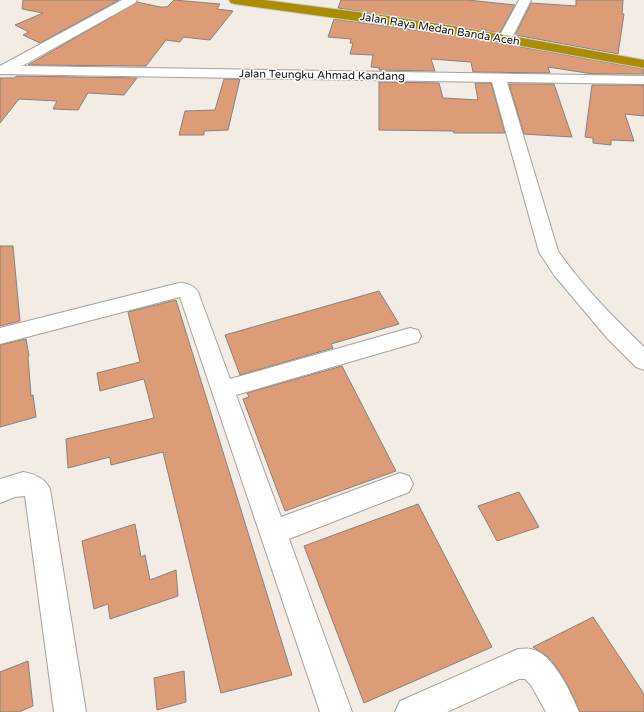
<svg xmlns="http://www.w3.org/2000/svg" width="644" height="712" font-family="'Varela Round',sans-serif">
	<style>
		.building { fill: #dc9c78; stroke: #89817d }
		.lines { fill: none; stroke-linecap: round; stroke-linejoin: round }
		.minor-casing { stroke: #a7a19a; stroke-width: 2 }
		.highway-casing { stroke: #cacaca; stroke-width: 2 }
		.minor { fill: #fff; fill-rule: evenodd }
		.highway { fill: #aa8d00; fill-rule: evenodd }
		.labels { text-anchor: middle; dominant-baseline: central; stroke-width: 3; stroke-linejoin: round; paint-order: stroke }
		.far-street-label { font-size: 11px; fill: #100e0c; stroke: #fff }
	</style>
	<rect width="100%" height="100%" fill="#f2ece4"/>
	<g class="building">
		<path d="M 23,0 L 119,0 L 40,43 L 23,35 L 29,32 L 15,25 L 43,13 L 22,9 Z"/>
		<path d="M 174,0 L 220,4 L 217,9 L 233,11 L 210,40 L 183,37 L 180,42 L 166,40 L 146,66 L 28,65 L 137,2 L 160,7 L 167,7 Z"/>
		<path d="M 341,0 L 468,0 L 515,5 L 500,33 L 338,8 Z"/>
		<path d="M 576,0 L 623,0 L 622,14 L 624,14 L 618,54 L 515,35 L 531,3 L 576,6 Z"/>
		<path d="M 334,19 L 466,37 L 644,69 L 644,74 L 593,74 L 548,67 L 550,73 L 473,72 L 471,62 L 431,59 L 435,71 L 379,70 L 380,68 L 371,67 L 373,55 L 350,54 L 353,43 L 350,43 L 351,39 L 328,37 Z"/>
		<path d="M 17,76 L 137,78 L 124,95 L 88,93 L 78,110 L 53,109 L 57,101 L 19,99 L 0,123 L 0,78 L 14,78 Z"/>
		<path d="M 224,79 L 240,79 L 228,130 L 204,131 L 204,135 L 179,135 L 185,111 L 215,110 Z"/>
		<path d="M 379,82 L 439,83 L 443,98 L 478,100 L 475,83 L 491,83 L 505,133 L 454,133 L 453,131 L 379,130 Z"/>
		<path d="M 509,84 L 554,84 L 572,137 L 524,134 Z"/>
		<path d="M 592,85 L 644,85 L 644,116 L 625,114 L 634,141 L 611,140 L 611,145 L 593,143 L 593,138 L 585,137 Z"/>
		<path d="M 0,246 L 13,246 L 20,321 L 0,326 Z"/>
		<path d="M 379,291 L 399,324 L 331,344 L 333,348 L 240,375 L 225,335 Z"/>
		<path d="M 176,300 L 292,675 L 221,693 L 163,452 L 111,465 L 110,457 L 68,468 L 66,439 L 154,418 L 144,379 L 100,391 L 97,373 L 140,362 L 128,312 Z"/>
		<path d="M 26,339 L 29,356 L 28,357 L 31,396 L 33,395 L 36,417 L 0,427 L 0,345 Z"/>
		<path d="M 342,366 L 396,471 L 285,511 L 243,399 L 249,397 L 247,393 Z"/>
		<path d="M 519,492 L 539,527 L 497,541 L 478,506 Z"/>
		<path d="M 418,504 L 492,647 L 364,703 L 304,546 Z"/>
		<path d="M 135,524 L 141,557 L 145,555 L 150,580 L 176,570 L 178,596 L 110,619 L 108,604 L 94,609 L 82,541 Z"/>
		<path d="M 593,617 L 644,694 L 644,712 L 580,712 L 567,684 L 555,665 L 548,657 L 533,647 Z"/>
		<path d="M 28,661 L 33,706 L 19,712 L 0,712 L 0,672 Z"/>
		<path d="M 184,671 L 186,702 L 157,710 L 154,678 Z"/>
	</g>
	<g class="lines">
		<g class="minor-casing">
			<g id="minor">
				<path d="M 122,0 L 137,0 L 135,3 L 22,66 L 644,76 L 644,84 L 507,82 L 558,251 C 582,286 614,318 644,347 L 644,370 L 636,367 L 607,338 L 554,275 L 539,252 L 492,82 L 0,74 L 0,66 Z"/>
				<path d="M 519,0 L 531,0 L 510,42 L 500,42 L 498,39 Z"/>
				<path d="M 179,283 C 187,283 194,285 198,292 L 230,379 L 410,328 L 418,330 L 421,336 L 418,342 L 236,395 L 281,517 L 400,473 L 409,476 L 413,484 L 409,492 L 289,539 L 352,712 L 320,712 L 180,297 L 0,344 L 0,328 Z"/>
				<path d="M 23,472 C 35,474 45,478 50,489 L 86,712 L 54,712 L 25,496 L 15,497 L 0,503 L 0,479 Z"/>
				<path d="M 518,649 C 522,649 527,648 531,649 C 553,653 571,693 579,712 L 546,712 L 531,685 L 525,679 L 519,679 L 447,712 L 395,712 L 400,701 Z"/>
			</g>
		</g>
		<g class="highway-casing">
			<path id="highway" d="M 229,0 L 264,0 L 388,16 L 466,28 L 644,60 L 644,68 L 466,36 L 235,4 L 231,3 Z"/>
		</g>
		<use href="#minor" class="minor"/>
		<use href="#highway" class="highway"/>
	</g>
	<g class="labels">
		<g class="far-street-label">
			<text transform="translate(440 29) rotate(9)">Jalan Raya Medan Banda Aceh</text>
			<text transform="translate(322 75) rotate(1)">Jalan Teungku Ahmad Kandang</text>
		</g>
	</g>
</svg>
